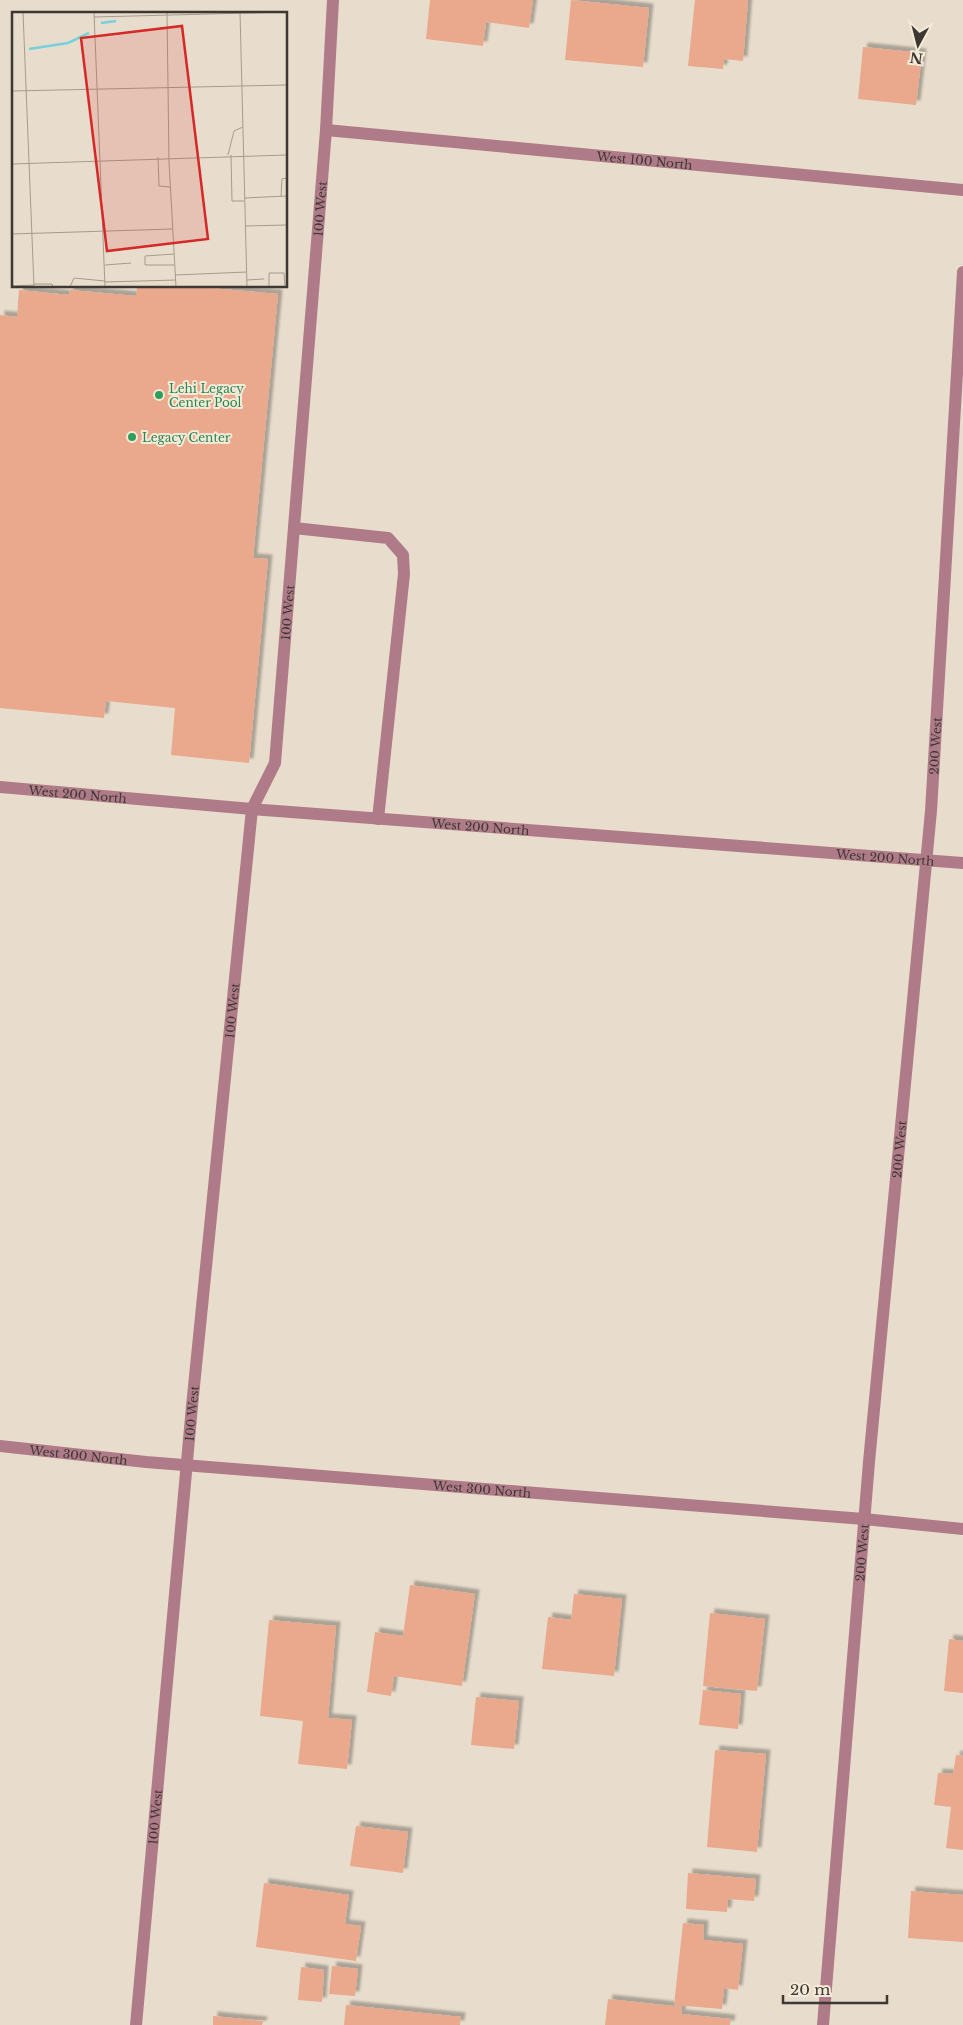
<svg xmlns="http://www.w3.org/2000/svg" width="963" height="2025" font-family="'Libre Baskerville',serif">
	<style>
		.building { fill: #eaa88c; filter: url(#shadow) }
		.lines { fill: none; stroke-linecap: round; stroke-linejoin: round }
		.minor { stroke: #af7b89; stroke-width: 12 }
		.leisure-dot { fill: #2e9e5b; stroke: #f5ead9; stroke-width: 2 }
		.labels { text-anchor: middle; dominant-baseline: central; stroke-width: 4; stroke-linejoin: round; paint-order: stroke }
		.street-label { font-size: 12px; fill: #3d3832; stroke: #f5ead9 }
		.leisure-label { font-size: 12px; fill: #27864d; stroke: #f5ead9; text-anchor: start }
		.inset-river { fill: none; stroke: #77d1db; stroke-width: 2.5 }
		.inset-road { fill: none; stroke: #a49b8e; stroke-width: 1 }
		.view { fill: #d62828; fill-opacity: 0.15; stroke: #d62828; stroke-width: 2.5 }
		.inset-edge { fill: none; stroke: #3d3832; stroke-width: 2.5 }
	</style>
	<defs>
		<filter id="shadow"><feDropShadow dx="4.5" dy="-4.5" stdDeviation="1" flood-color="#0004"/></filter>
	</defs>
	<rect width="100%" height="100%" fill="#e8ddcc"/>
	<g class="building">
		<path d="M 430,0 L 533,0 L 529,28 L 486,22 L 483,46 L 426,39 Z"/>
		<path d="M 571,0 L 649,8 L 643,67 L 565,60 Z"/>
		<path d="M 695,0 L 748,0 L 743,61 L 724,59 L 723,69 L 688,66 Z"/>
		<path d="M 863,47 L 922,53 L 916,105 L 858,99 Z"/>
		<path d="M 137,286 L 186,286 L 278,294 L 253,558 L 268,559 L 249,763 L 171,755 L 175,708 L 106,701 L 104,718 L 0,708 L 0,315 L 17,317 L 19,290 L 69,295 L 70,290 L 136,296 Z"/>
		<path d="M 410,1585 L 475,1594 L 462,1686 L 394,1676 L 391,1696 L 367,1692 L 375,1632 L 403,1636 Z"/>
		<path d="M 574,1594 L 622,1599 L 614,1676 L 542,1669 L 548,1617 L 571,1620 Z"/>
		<path d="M 710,1613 L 765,1619 L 757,1691 L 703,1686 Z"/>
		<path d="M 269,1620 L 336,1626 L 328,1718 L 352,1720 L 347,1769 L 298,1764 L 303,1721 L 260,1716 Z"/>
		<path d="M 949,1639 L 963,1641 L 963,1693 L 944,1691 Z"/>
		<path d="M 703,1690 L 741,1694 L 738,1729 L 699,1725 Z"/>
		<path d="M 476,1697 L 519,1701 L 514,1749 L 471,1745 Z"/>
		<path d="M 715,1750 L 766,1754 L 757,1852 L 707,1847 Z"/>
		<path d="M 956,1755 L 963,1756 L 963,1850 L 946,1848 L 951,1807 L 934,1805 L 938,1773 L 953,1774 Z"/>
		<path d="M 356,1826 L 408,1832 L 403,1873 L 350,1866 Z"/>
		<path d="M 688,1873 L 756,1879 L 754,1901 L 728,1899 L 727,1912 L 686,1909 Z"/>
		<path d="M 264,1883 L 349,1895 L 345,1924 L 361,1926 L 356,1961 L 256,1947 Z"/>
		<path d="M 911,1891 L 963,1895 L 963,1942 L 908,1938 Z"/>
		<path d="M 683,1923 L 704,1925 L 703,1940 L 743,1944 L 738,1990 L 724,1988 L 722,2009 L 674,2005 Z"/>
		<path d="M 332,1966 L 358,1969 L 355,1996 L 329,1994 Z"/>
		<path d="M 301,1967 L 324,1970 L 322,2002 L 298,2000 Z"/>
		<path d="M 608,1999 L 682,2007 L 681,2014 L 731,2019 L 730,2025 L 605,2025 Z"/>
		<path d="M 346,2005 L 461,2017 L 460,2025 L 344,2025 Z"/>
		<path d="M 213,2016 L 263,2021 L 262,2025 L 213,2025 Z"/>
	</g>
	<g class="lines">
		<g class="minor">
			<path id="s1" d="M 326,130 L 963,190"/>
			<path d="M 294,528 L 388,538 L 403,555 L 404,574 L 378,819"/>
			<path id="s2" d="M 0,787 L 252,809 L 963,863"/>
			<path id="s3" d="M 0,1446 L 146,1462 L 864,1519 L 963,1529"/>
			<path id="s4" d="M 136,2025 L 192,1406 L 252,809 L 275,763 L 326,130 L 333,0"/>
			<path id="s5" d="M 823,2025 L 869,1462 L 931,811 L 963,272"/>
		</g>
	</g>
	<g class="leisure-dot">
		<circle cx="159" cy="395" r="5"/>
		<circle cx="132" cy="437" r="5"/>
	</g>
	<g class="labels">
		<g class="street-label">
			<text stroke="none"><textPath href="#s1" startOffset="320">West 100 North</textPath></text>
			<text stroke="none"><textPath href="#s4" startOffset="1829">100 West</textPath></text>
			<text stroke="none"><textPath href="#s4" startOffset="1424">100 West</textPath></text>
			<text stroke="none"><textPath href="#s5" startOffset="1284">200 West</textPath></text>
			<text stroke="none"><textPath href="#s2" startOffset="78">West 200 North</textPath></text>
			<text stroke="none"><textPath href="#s2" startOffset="482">West 200 North</textPath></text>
			<text stroke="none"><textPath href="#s2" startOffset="888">West 200 North</textPath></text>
			<text stroke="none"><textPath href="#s4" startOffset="1019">100 West</textPath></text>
			<text stroke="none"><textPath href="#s5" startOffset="879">200 West</textPath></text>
			<text stroke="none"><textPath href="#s4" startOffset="614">100 West</textPath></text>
			<text stroke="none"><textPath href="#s3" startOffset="79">West 300 North</textPath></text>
			<text stroke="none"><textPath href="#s3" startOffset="484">West 300 North</textPath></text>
			<text stroke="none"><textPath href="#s5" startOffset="474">200 West</textPath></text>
			<text stroke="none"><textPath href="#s4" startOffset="209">100 West</textPath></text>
		</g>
		<g class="leisure-label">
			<text x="169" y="388">Lehi Legacy<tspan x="169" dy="14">Center Pool</tspan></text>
			<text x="142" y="437">Legacy Center</text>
		</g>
	</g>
	<g transform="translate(12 12)">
		<rect width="275" height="275" fill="#e8ddcc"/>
		<path class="inset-river" d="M 89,11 L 104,9M 17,37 L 56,31 L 77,21"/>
		<path class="inset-road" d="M 11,0 L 22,275M 82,0 L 93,275M 155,0 L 157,150 L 164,275M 228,0 L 235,275M 82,5 L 275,0M 0,79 L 275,73M 216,143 L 222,119 L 231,115M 219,143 L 220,189 L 232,189M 146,145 L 147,174 L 158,175M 0,152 L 275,143M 269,184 L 270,167 L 275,166M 232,186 L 275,184M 233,214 L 275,213M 0,222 L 160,217M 162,242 L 133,244 L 133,253 L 162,253M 93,253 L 119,251M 163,263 L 235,260M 235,268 L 252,267M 93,270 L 164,268M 22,272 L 40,272 L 41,275M 0,274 L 22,273M 58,275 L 62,266 L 93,269M 257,275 L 257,261 L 272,261 L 273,275"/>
		<path class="view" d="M 170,14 L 196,227 L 95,239 L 69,26 Z"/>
		<rect width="275" height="275" class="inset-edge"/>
	</g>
	<g transform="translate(918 45) rotate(187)" stroke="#f5ead9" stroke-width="4" paint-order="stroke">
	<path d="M0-4L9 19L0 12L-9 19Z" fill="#3d3832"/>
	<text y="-8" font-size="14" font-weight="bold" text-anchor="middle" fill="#3d3832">N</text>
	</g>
	<path d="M783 1995v8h104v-8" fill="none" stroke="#3d3832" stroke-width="2.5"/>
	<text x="790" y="1995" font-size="15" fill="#3d3832" stroke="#f5ead9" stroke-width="4" paint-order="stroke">20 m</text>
</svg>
